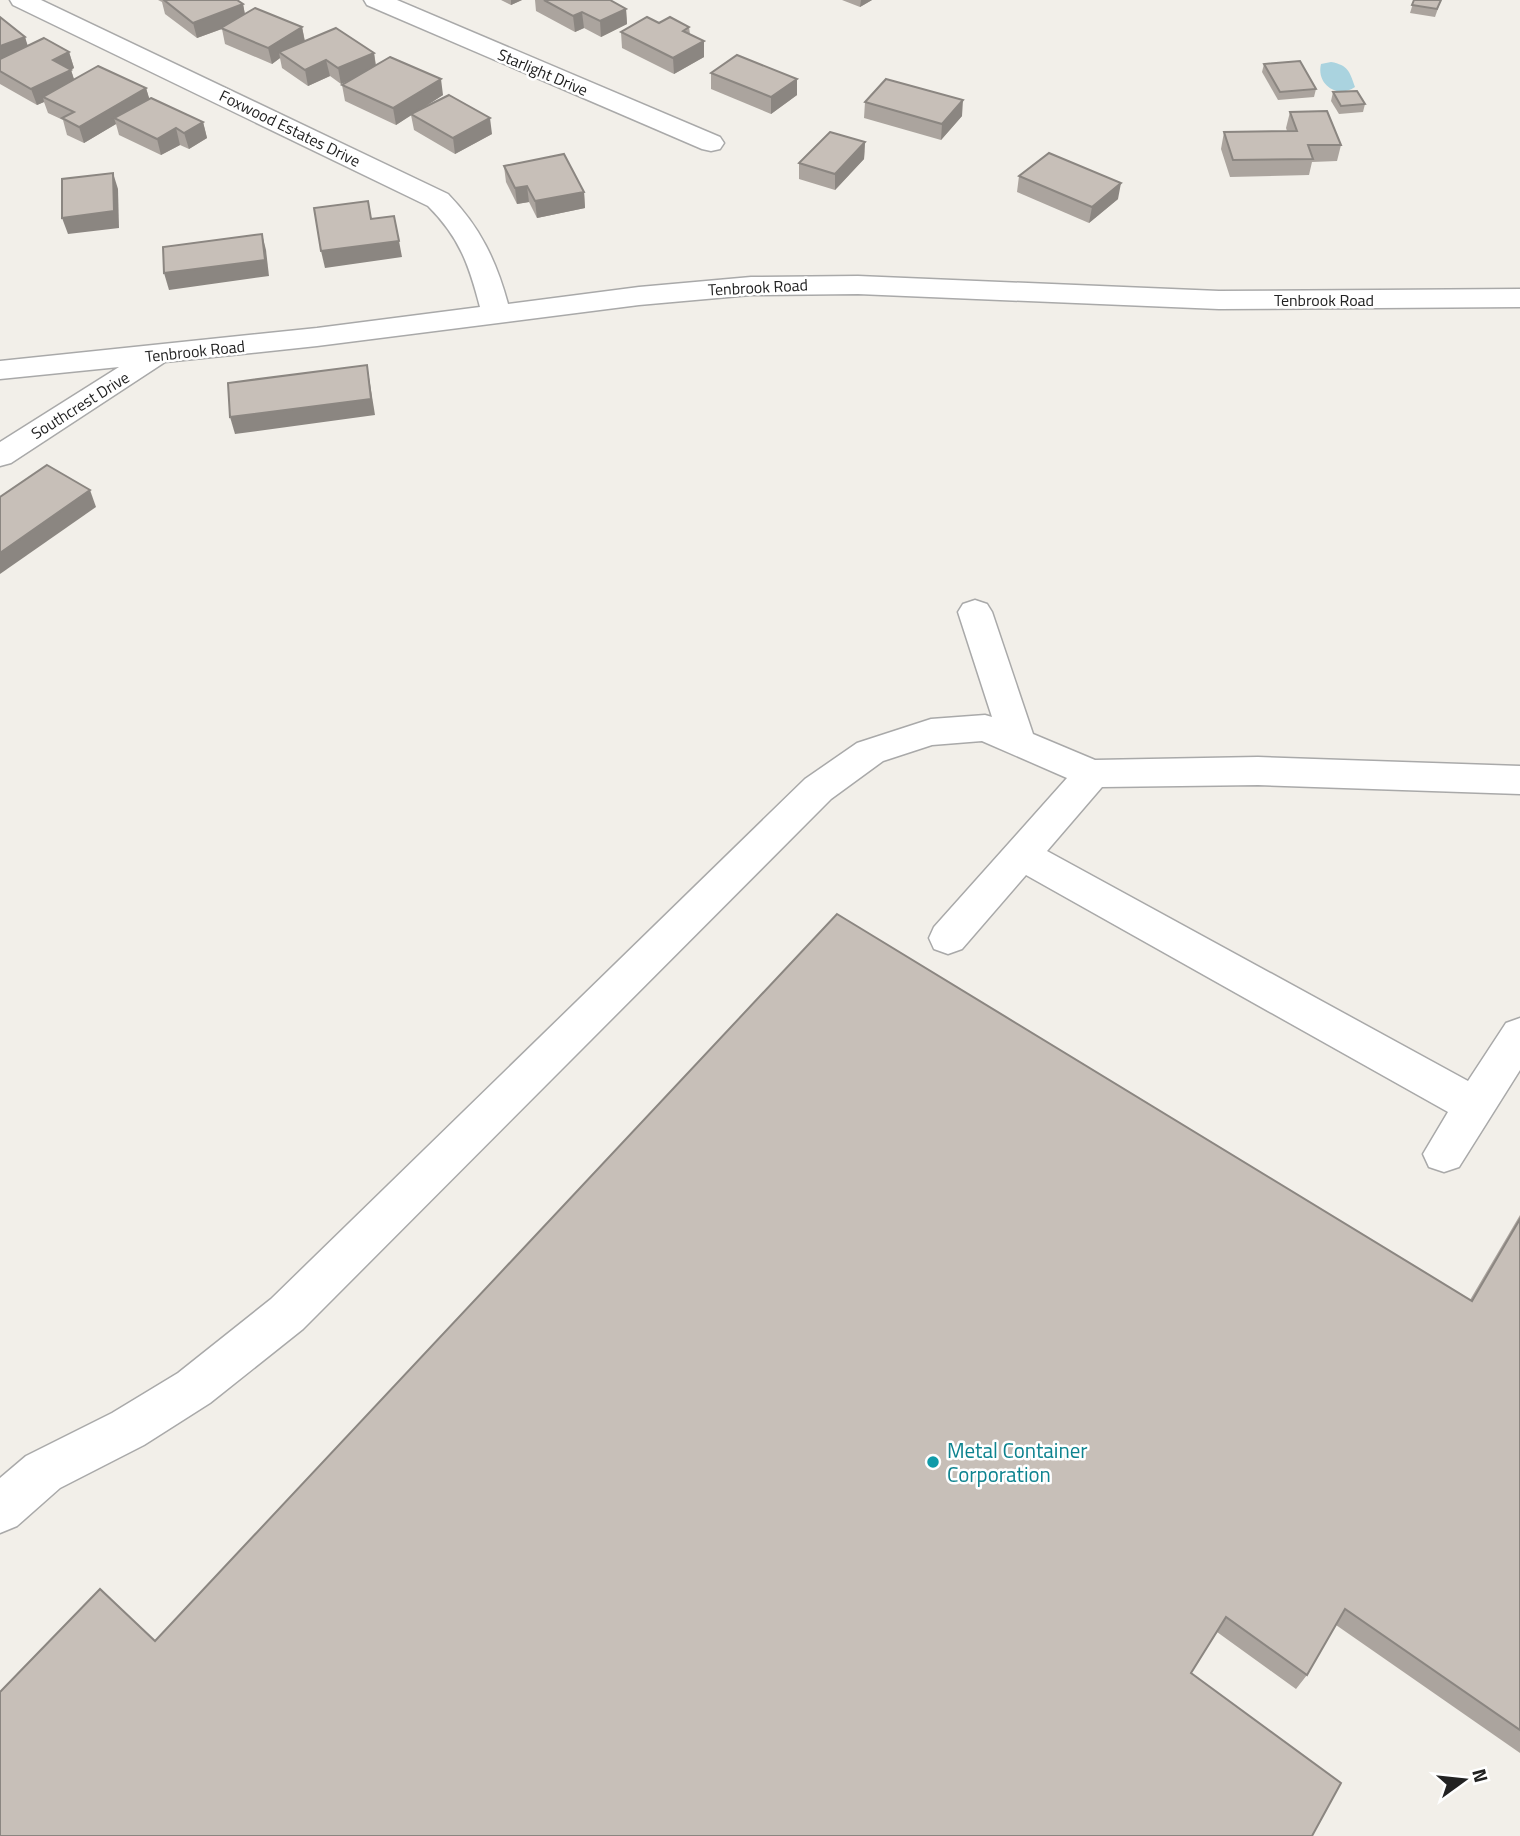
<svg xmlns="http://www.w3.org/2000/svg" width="1520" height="1836" font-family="'Titillium Web',sans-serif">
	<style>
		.water { fill: #aad3df }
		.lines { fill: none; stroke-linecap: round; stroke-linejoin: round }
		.minor-casing { stroke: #a9a9a9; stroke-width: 3 }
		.minor { fill: #fff; fill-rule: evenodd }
		.wall { fill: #aba49e }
		.shaded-wall { fill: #8b8681 }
		.building { fill: #c7bfb8; stroke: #8b8681; stroke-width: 2 }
		.culture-dot { fill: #0f9aa8; stroke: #fff; stroke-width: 2.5 }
		.labels { text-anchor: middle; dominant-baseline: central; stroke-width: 5; stroke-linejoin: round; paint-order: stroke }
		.far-street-label { font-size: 16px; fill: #222; stroke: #fff }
		.near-culture-label { font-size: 21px; fill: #0d838f; stroke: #fff; text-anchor: start }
	</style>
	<rect width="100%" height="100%" fill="#f2efe9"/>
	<path class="water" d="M 1331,62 C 1348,65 1350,72 1355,87 C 1338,99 1316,85 1321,64 Z"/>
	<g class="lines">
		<g class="minor-casing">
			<g id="minor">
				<path d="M 10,0 L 41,0 L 448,194 C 480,227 496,260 508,304 L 639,287 L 751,277 L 858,276 L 1219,291 L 1520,289 L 1520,307 L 1219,309 L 858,294 L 751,295 L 639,305 L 317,346 L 165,362 L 11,463 L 0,466 L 0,442 L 119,367 L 0,379 L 0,361 L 317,328 L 480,307 C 469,265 460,238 428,206 L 13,5 Z"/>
				<path d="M 364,0 L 397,0 L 720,137 L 724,143 L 720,149 L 711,151 L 702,149 L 367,5 Z"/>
				<path d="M 975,600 L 987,604 L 992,612 L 1033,734 L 1095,760 L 1258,757 L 1520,766 L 1520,794 L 1258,785 L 1102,787 L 1047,851 L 1468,1081 L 1506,1023 L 1520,1018 L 1520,1070 L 1459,1167 L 1444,1172 L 1429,1167 L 1423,1154 L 1448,1112 L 1026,875 L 962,949 L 948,954 L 934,949 L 929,938 L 934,927 L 1067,778 L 982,741 L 932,745 L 883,761 L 831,799 L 303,1329 L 210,1403 L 144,1445 L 60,1488 L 17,1526 L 0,1533 L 0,1478 L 26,1456 L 112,1413 L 178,1373 L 271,1299 L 805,779 L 857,743 L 931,719 L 985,715 L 992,717 L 958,612 L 963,604 Z"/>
			</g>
		</g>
		<use href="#minor" class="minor"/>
	</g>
	<g class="wall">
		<path d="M 158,0 L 237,0 L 243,4 L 245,15 L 302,27 L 305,41 L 374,53 L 376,65 L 443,95 L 423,108 L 492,134 L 455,154 L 414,130 L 411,115 L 396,125 L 345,101 L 342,85 L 348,81 L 341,84 L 330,76 L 308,86 L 282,68 L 280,58 L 272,64 L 225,44 L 222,29 L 197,38 L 165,14 L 162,2 Z"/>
		<path d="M 501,0 L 522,0 L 511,5 Z"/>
		<path d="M 535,0 L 610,0 L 626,9 L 627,24 L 601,37 L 584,28 L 575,32 L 536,11 Z"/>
		<path d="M 842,0 L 872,0 L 860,7 Z"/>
		<path d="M 1414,0 L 1441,0 L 1435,17 L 1410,13 Z"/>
		<path d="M 0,17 L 25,37 L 27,46 L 69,52 L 74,68 L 71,70 L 74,79 L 146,88 L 149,99 L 203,122 L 207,138 L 189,149 L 180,145 L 161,155 L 119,135 L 116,124 L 84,143 L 67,135 L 63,120 L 48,113 L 44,102 L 37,105 L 0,84 Z"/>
		<path d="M 659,23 L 689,27 L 690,34 L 704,41 L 704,57 L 674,74 L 622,48 L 621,32 Z"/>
		<path d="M 1264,64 L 1316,89 L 1314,97 L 1278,100 L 1262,72 Z"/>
		<path d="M 711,73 L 797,79 L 797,95 L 771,114 L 711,89 Z"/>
		<path d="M 1333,92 L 1365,104 L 1363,112 L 1339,114 L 1331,101 Z"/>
		<path d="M 865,102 L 962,116 L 941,140 L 864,118 Z"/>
		<path d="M 1290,112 L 1341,145 L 1337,161 L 1312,162 L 1309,175 L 1230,177 L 1221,149 L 1224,132 L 1287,131 L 1286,128 Z"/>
		<path d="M 865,142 L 864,159 L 835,190 L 799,179 L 799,163 Z"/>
		<path d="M 504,166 L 584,192 L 585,208 L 537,218 L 529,202 L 517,204 L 506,182 Z"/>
		<path d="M 1019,176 L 1118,199 L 1089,223 L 1017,192 Z"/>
		<path d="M 1520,1215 L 1520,1753 L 1336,1625 L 1307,1675 L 1296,1689 L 1217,1632 L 1191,1673 L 155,1641 L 1470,1300 Z"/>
	</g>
	<g class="shaded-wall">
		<path d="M 511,0 L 522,0 L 511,5 Z"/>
		<path d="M 861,0 L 872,0 L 860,7 Z"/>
		<path d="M 243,4 L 246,20 L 197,38 L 193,23 Z"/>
		<path d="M 626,9 L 627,24 L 601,37 L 600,21 Z"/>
		<path d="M 582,12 L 584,28 L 575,32 L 573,16 Z"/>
		<path d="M 302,27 L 305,43 L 279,52 L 280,58 L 272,64 L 268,48 Z"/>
		<path d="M 25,37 L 30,53 L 0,64 L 0,46 Z"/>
		<path d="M 704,41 L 704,57 L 674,74 L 673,58 Z"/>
		<path d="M 69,52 L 74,68 L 58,76 L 53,60 Z"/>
		<path d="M 374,53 L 376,69 L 341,84 L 338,68 Z"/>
		<path d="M 326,60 L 330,76 L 308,86 L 305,70 Z"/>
		<path d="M 71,70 L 76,86 L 43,97 L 44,102 L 37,105 L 31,89 Z"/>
		<path d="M 441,79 L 443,95 L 396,125 L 393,108 Z"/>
		<path d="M 797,79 L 797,95 L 771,114 L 771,97 Z"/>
		<path d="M 146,88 L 151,104 L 114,118 L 116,124 L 84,143 L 79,127 Z"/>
		<path d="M 963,100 L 962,116 L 941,140 L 942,124 Z"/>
		<path d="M 490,118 L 492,134 L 455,154 L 453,138 Z"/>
		<path d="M 203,122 L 207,138 L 189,149 L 184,133 Z"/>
		<path d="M 176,128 L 180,145 L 161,155 L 157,139 Z"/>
		<path d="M 865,142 L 864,159 L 835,190 L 835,174 Z"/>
		<path d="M 113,173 L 118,189 L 119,228 L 68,234 L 62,218 Z"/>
		<path d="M 1121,183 L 1118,199 L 1089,223 L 1092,207 Z"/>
		<path d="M 527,186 L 529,202 L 517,204 L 515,188 Z"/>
		<path d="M 584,192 L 585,208 L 537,218 L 535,201 Z"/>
		<path d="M 262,234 L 266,250 L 269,276 L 169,290 L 164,273 Z"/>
		<path d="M 399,241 L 402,257 L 325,268 L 321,251 Z"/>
		<path d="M 367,365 L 375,415 L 235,434 L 230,417 Z"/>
		<path d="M 90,490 L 96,507 L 0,574 L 0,553 Z"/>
	</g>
	<g class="building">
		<path d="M 164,0 L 237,0 L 243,4 L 193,23 Z"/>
		<path d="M 544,0 L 610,0 L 626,9 L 600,21 L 582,12 L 573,16 Z"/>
		<path d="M 1414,0 L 1441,0 L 1437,9 L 1412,5 Z"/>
		<path d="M 255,8 L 302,27 L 268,48 L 221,28 Z"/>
		<path d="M 0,17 L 25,37 L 0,46 Z"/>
		<path d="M 647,17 L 659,23 L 670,17 L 689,27 L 683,31 L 704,41 L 673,58 L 621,32 Z"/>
		<path d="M 336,28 L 374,53 L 338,68 L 326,60 L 305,70 L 279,52 Z"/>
		<path d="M 44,38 L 69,52 L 53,60 L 71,70 L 31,89 L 0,71 L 0,59 Z"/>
		<path d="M 737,55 L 797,79 L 771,97 L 711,73 Z"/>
		<path d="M 390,57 L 441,79 L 393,108 L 342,85 Z"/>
		<path d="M 1300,61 L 1316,89 L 1280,92 L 1264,64 Z"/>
		<path d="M 98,66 L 146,88 L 79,127 L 62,118 L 74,112 L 43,97 Z"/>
		<path d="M 886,79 L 963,100 L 942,124 L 865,102 Z"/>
		<path d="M 1357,91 L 1365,104 L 1341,106 L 1333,92 Z"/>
		<path d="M 449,95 L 490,118 L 453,138 L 411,114 Z"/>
		<path d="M 151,98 L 203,122 L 184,133 L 176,128 L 157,139 L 114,118 Z"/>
		<path d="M 1327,111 L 1341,145 L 1308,145 L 1313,159 L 1233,160 L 1224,132 L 1297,131 L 1290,112 Z"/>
		<path d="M 830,132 L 865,142 L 835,174 L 799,163 Z"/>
		<path d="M 1049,153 L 1121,183 L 1092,207 L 1019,176 Z"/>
		<path d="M 564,154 L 584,192 L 535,201 L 527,186 L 515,188 L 504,166 Z"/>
		<path d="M 113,173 L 114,211 L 62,218 L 62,179 Z"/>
		<path d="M 368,201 L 371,219 L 394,216 L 399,241 L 321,251 L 314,208 Z"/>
		<path d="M 262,234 L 265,260 L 164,273 L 163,247 Z"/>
		<path d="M 367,365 L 371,399 L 230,417 L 228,383 Z"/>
		<path d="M 47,465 L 90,490 L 0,553 L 0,497 Z"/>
		<path d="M 837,914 L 1472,1301 L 1520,1219 L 1520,1730 L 1345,1609 L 1307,1675 L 1226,1617 L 1191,1673 L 1341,1783 L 1312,1836 L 0,1836 L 0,1692 L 100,1589 L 155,1641 Z"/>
	</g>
	<circle class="culture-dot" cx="933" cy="1462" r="7"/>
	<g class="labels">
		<g class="far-street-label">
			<text transform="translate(543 72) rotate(23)">Starlight Drive</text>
			<text transform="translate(290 128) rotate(26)">Foxwood Estates Drive</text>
			<text transform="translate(758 287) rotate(-3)">Tenbrook Road</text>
			<text x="1324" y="300">Tenbrook Road</text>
			<text transform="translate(195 351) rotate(-6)">Tenbrook Road</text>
			<text transform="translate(80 405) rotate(-32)">Southcrest Drive</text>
		</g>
		<g class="near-culture-label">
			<text x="947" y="1450">Metal Container<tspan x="947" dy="24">Corporation</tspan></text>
		</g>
	</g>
	<g transform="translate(1464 1780) rotate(75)" stroke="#ffffff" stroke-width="5" paint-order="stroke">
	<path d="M0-5L12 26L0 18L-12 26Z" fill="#222222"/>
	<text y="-10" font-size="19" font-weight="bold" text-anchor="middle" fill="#222222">N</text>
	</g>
</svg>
